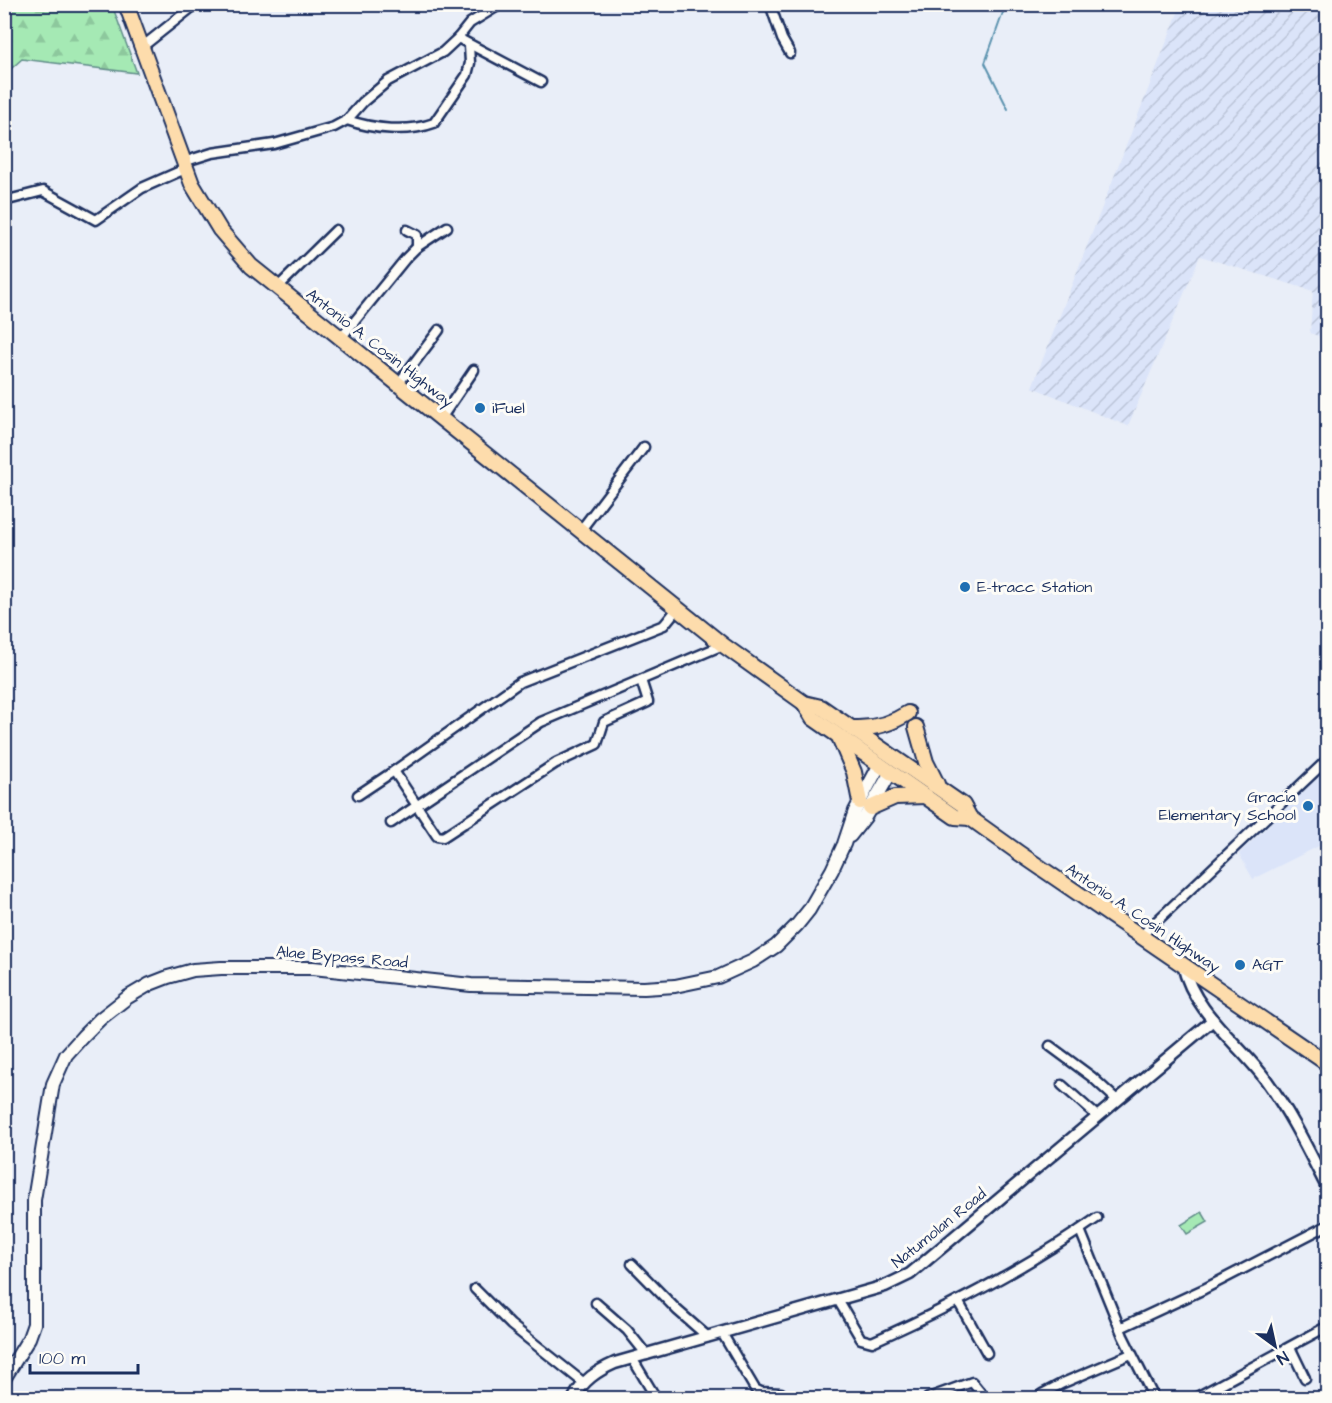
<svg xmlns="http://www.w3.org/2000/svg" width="1332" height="1403" font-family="'Architects Daughter',sans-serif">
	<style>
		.built { fill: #dbe4f9 }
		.industrial { fill: url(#industrial-furrows) }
		.forest { fill: url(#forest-firs); stroke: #608c89; stroke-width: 1.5 }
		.pitch { fill: #a5e9b4; stroke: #608c89; stroke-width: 1.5 }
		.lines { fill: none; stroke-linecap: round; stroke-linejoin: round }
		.stream { stroke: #5c93af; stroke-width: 2 }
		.minor-casing { stroke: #1b2f5e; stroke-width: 13 }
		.tertiary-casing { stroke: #1b2f5e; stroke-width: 15 }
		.secondary-casing { stroke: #1b2f5e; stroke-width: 16 }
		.trunk-casing { stroke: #1b2f5e; stroke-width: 18 }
		.minor { stroke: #fdfcf7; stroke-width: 8 }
		.tertiary { stroke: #fdfcf7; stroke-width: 10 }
		.secondary { stroke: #fdfcf7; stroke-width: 12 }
		.trunk { stroke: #fddcac; stroke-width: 14 }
		.poi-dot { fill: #1f6fb2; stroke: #fdfcf7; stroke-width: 2 }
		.labels { text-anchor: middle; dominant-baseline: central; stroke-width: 6; stroke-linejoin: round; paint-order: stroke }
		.street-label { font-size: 16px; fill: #1b2f5e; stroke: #fdfcf7 }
		.poi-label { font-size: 16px; fill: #1b2f5e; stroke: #fdfcf7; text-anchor: start }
	</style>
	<defs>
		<pattern id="industrial-furrows" width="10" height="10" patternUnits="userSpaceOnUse" patternTransform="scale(1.5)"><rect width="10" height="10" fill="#dbe4f9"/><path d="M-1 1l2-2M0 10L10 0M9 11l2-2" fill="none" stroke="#bbc4d8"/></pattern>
		<pattern id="forest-firs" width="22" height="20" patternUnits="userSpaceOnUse" patternTransform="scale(1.5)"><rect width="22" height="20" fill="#a5e9b4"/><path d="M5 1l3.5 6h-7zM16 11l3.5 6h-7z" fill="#8dc89d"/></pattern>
	</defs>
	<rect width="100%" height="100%" fill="#e9eef8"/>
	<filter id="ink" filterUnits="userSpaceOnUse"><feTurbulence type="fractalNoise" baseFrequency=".0167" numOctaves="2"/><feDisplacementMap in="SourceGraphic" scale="12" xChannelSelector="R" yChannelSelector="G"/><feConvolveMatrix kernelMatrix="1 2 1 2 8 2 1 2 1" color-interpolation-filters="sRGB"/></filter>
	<g filter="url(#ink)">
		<path class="built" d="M 1327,769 L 1327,842 L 1253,879 L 1239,854 Z"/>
		<path class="industrial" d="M 1181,5 L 1327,5 L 1327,339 L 1310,333 L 1313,291 L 1200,256 L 1128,426 L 1032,387 Z"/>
		<path class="forest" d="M 5,4 L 112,5 L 137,73 L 22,59 L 5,74 Z"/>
		<path class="pitch" d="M 1202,1212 L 1208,1222 L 1187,1234 L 1181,1225 Z"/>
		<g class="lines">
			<path class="stream" d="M 1006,4 L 985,63 L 1008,109"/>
			<g class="minor-casing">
				<g id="minor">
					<path d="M 770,4 L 782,39 L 790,53"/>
					<path d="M 458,38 L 541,82"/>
					<path d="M 142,47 L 196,4"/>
					<path d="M 347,120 C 373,129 407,133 434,123 L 467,75 L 470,63 L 469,45"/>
					<path d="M 183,162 L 212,153 L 274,144 L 334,127 L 347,120 L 363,102 L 388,81 L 443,52 L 458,38 L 470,23 L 501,4"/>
					<path d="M 4,201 L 43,191 L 96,220 L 142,188 L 185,169"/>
					<path d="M 407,230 L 417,235 L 417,247"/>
					<path d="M 277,288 L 336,230"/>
					<path d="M 341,338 L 406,258 L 417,247 L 447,227"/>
					<path d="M 398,384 L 439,330"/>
					<path d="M 442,417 L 474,370"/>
					<path d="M 580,531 L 644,447"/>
					<path d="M 394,771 L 437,836 L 443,837 L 556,763 L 597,744 L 604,722 L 648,702 L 641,680"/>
					<path d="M 358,795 L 394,771 L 520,682 L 664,625 L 677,609"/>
					<path d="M 391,823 L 541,722 L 723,645"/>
					<path d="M 1141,936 L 1328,759"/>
					<path d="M 1050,1046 L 1092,1077 L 1117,1100"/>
					<path d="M 1062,1085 L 1097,1116"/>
					<path d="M 1080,1230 L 1123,1336 L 1154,1398"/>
					<path d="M 632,1264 L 677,1310 L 708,1337"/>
					<path d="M 475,1289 L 511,1325 L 584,1383"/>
					<path d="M 838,1300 L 861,1339 L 872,1342 C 951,1307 1026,1268 1097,1218"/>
					<path d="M 958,1301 L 987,1353"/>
					<path d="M 596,1303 L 627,1330 L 647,1355"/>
					<path d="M 1120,1328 L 1204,1289 L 1328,1225"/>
					<path d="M 722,1333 L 755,1389 L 761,1392 L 781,1393"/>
					<path d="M 1290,1347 L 1305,1378"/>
					<path d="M 632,1358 L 656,1398"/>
					<path d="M 1042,1394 L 1063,1383 L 1131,1354"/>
					<path d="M 928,1398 L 972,1382 L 985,1398"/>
					<path d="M 1195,1398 L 1328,1326"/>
				</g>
			</g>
			<g class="tertiary-casing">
				<g id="tertiary">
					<path d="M 1183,965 C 1194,1013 1239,1043 1266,1080 C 1291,1114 1309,1152 1328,1189"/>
					<path d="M 574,1398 C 583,1380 597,1371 615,1363 L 885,1286 L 910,1274 L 1213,1020"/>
				</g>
			</g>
			<g class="secondary-casing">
				<g id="secondary">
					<path d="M 850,836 L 865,817 L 891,772"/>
					<path d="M 4,1379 L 29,1338 L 34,1324 L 34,1200 L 53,1084 L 66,1055 L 83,1036 L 100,1019 L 128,997 L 150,984 L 168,977 L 193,970 L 221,968 L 313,968 L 471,985 L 644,988 L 675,986 L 718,977 L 753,961 L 776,946 L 797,925 L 809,910 L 832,870 L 844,844 L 855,811 L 880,764"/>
				</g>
			</g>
			<g class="trunk-casing">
				<g id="trunk">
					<path d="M 126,4 L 192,184 L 220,230 L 251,266 L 723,645 L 804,703 L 821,707 L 963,805 L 970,818 L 1019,853 L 1328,1064"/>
					<path d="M 804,703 L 813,718 L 955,817 L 970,818"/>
					<path d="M 916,727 L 926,762 L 937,784"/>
					<path d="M 853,728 C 873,729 891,724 908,713"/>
					<path d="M 839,737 L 854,772 L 860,802"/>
					<path d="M 870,808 L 895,797 L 926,796"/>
				</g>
			</g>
			<use href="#minor" class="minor"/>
			<use href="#tertiary" class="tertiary"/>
			<use href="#secondary" class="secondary"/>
			<use href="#trunk" class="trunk"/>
		</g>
	</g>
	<g class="poi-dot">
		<circle cx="480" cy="408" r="6"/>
		<circle cx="965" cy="587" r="6"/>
		<circle cx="1308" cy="806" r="6"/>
		<circle cx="1240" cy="965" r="6"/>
	</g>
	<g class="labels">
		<g class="street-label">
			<text transform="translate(380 348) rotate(38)">Antonio A. Cosin Highway</text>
			<text transform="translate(1143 918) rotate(34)">Antonio A. Cosin Highway</text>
			<text transform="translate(342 957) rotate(5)">Alae Bypass Road</text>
			<text transform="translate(939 1228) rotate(-39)">Natumolan Road</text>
		</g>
		<g class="poi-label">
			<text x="492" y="408">iFuel</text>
			<text x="977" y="587">E-tracc Station</text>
			<text x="1296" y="797" text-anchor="end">Gracia<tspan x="1296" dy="18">Elementary School</tspan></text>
			<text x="1252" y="965">AGT</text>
		</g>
	</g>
	<rect width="1332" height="1403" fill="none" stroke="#fdfcf7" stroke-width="24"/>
	<rect x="12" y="12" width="1308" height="1379" fill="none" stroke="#1b2f5e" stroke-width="2" filter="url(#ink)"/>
	<g transform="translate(1275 1346) rotate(147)" stroke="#fdfcf7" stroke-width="4.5" paint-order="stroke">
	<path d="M0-4.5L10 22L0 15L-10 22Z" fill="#1b2f5e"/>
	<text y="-9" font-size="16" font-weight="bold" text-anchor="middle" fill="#1b2f5e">N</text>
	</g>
	<path d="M30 1364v9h108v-9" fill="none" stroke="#1b2f5e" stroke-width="3"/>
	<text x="39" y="1364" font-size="18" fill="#1b2f5e" stroke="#fdfcf7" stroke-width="4.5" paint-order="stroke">100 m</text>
</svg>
